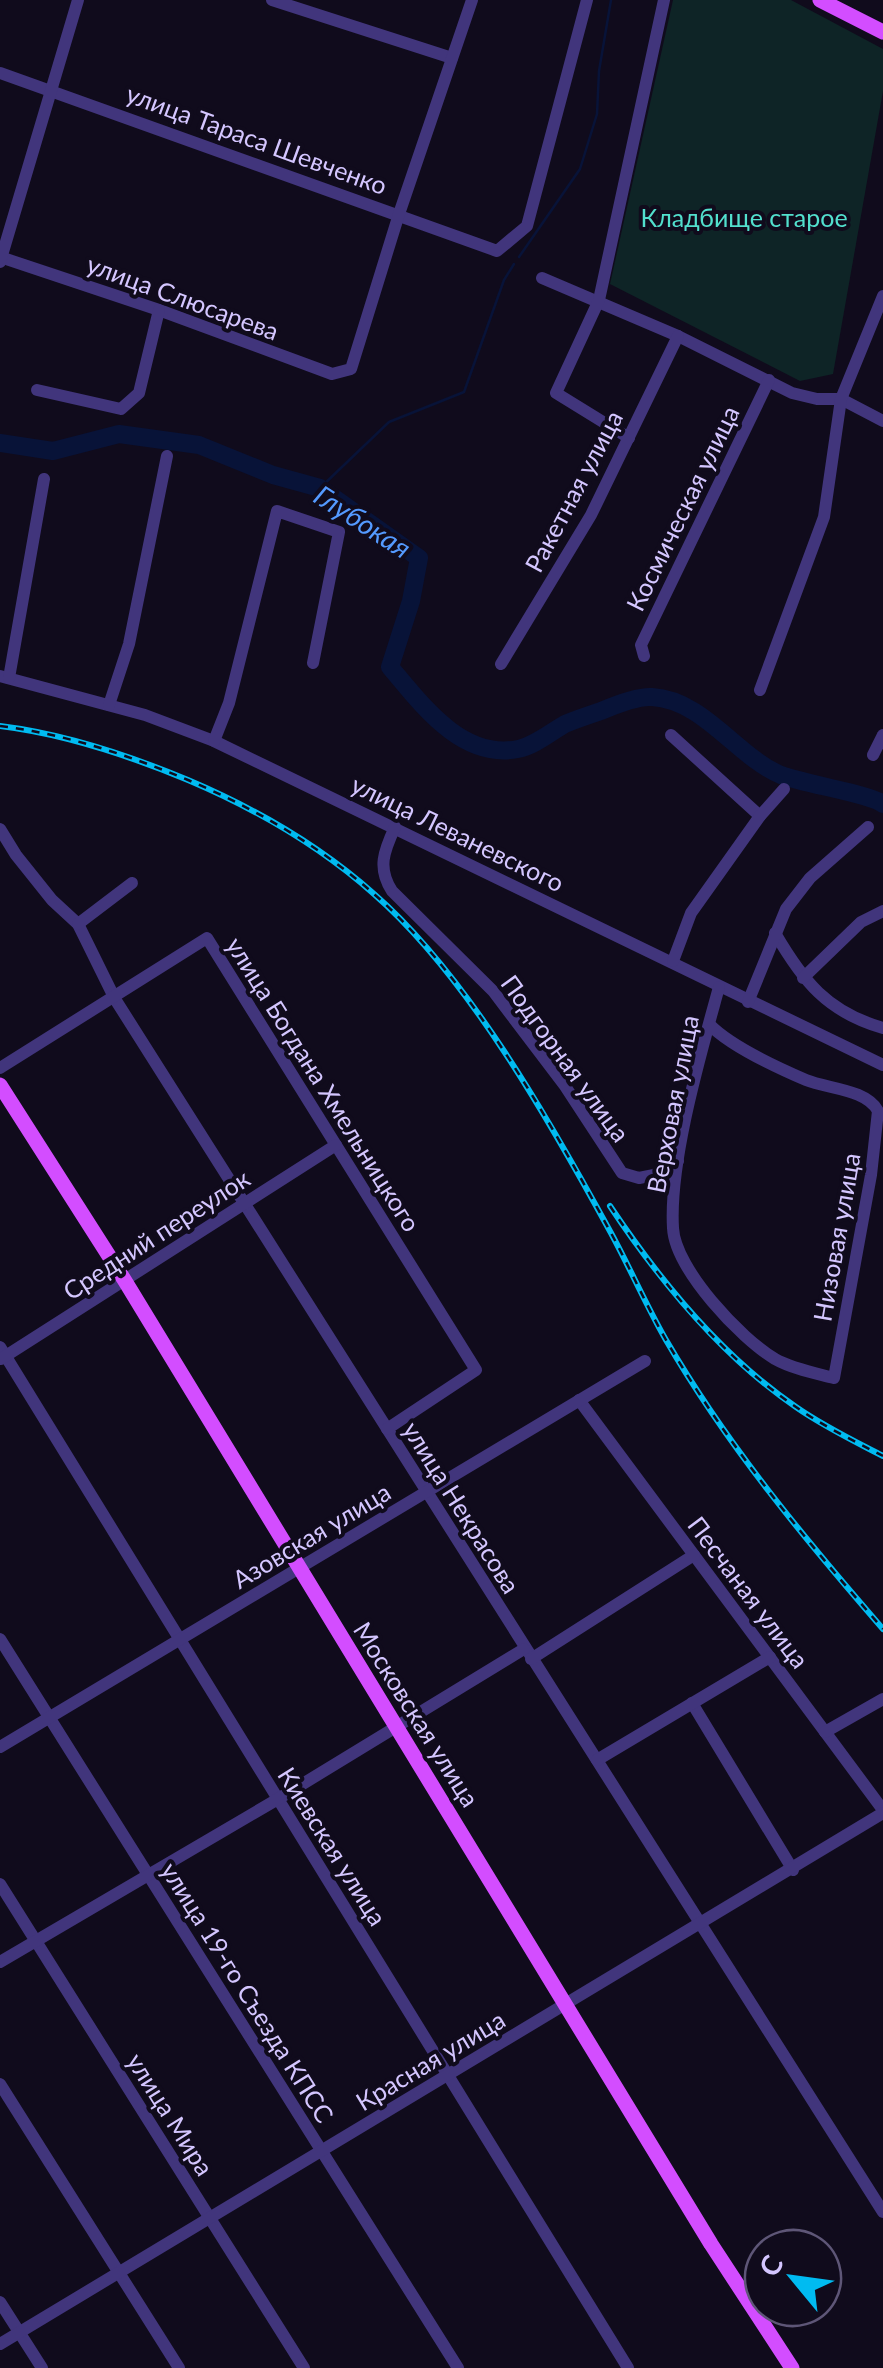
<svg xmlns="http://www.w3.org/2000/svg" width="883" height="2368" font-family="Lato,sans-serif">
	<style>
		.green { fill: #0e2426 }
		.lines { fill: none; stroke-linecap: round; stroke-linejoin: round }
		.stream { stroke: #081338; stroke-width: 2.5 }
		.river { stroke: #081338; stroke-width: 18 }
		.minor { stroke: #41357c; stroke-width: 12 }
		.major { stroke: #d34dff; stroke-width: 15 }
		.rail-casing { stroke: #00bbf1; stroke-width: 6 }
		.rail { stroke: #100b1c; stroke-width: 2.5; stroke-dasharray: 8; stroke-linecap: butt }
		.labels { text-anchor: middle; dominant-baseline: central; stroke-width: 8; stroke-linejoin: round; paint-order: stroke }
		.street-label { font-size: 25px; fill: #d4c6ff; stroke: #100b1c }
		.park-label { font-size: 25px; fill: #52dfcd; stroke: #100b1c }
		.water-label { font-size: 28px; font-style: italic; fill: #549aff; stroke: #100b1c }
	</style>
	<rect width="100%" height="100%" fill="#100b1c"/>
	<path class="green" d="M 673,0 L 791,0 L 883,49 L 883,91 L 833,374 L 800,381 L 610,284 Z"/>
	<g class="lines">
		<g class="stream">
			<path d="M 519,257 L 580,169 L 597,114 L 599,71 L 611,0"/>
			<path d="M 320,488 L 389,422 L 464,392 L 504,280 L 514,264"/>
		</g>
		<path class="river" d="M 0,443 L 53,451 L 119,434 L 199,445 L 273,475 L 320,488 L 419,558 L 411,601 L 390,667 C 422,705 462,760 518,749 C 534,746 551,732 565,724 C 577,719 589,715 601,711 C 615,705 637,696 652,697 C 704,700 736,756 781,775 C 804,784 871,794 883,804"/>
		<g class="minor">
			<path d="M 272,0 L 452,58"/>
			<path d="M 0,73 L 497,251 L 527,226 L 587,0"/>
			<path d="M 0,257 L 159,310 L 332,374 L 351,369 L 399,214 L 472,0"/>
			<path d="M 0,262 L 78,0"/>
			<path d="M 542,278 L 678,336 L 792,393 L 817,399 L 841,399 L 883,421"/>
			<path d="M 37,390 L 121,409 L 139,393 L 159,310"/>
			<path d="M 629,438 L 556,393 L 599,300 L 664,0"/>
			<path d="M 644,656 L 641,645 L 769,380"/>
			<path d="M 501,664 L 591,515 L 678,336"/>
			<path d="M 0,676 L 145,715 L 214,741 L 883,1065"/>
			<path d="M 9,678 L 44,479"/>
			<path d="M 760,690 L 824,517 L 841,399 L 883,296"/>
			<path d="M 109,705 L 129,644 L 167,456"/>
			<path d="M 671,735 L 760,816"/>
			<path d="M 214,741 L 229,703 L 277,511 L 339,532 L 313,663"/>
			<path d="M 873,755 L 883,735"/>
			<path d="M 395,827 C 384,851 377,868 392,891 L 493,991 L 565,1086 L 622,1173 L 639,1178 L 654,1175 L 678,1161"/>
			<path d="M 0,829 L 16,855 L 52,900 L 78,924 L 115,999 L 883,2212"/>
			<path d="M 78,924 L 132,883"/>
			<path d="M 775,933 C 803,981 827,1012 883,1028"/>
			<path d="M 673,961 L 691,913 L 760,816 L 784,789"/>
			<path d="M 803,978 L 861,922 L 883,911"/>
			<path d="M 748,1002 L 786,909 L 810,878 L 868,827"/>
			<path d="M 709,1024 C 730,1046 778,1068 806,1080 C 828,1089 866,1089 878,1111 L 871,1175 L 834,1378 C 815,1373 793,1369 775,1359 C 741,1339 675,1269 673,1228 C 669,1161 701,1053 719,987"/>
			<path d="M 0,1068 L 207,938 L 476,1370 L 387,1429"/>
			<path d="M 0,1347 L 628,2368"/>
			<path d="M 1,1359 L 336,1145"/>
			<path d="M 579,1400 L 883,1810"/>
			<path d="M 0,1639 L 458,2368"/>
			<path d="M 531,1659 L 694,1555"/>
			<path d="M 692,1703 L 793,1870"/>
			<path d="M 825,1732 L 883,1699"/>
			<path d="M 0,1747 L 645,1361"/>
			<path d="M 597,1760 L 770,1657"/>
			<path d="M 0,1884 L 304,2368"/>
			<path d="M 0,1962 L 278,1799 L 524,1649"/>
			<path d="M 0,2084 L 179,2368"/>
			<path d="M 0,2302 L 42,2368"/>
			<path d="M 0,2344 L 883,1813"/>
		</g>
		<g class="major">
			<path d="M 820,0 L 883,32"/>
			<path d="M 0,1085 L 125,1281 L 711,2244 L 792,2368"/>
		</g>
		<g class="rail-casing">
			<g id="rail">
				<path d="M 0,726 C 65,734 128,755 188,780 C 254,808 320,846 374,894 C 468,976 551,1123 611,1233 C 630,1268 646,1305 666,1340 C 727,1445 804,1538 883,1629"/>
				<path d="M 610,1206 C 660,1281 721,1356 796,1407 C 823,1426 854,1441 883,1456"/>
			</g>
		</g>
		<use href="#rail" class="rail"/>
	</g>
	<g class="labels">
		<g class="street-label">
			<text transform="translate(257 139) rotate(20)">улица Тараса Шевченко</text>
			<text transform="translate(183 297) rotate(20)">улица Слюсарева</text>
			<text transform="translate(573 491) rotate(-62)">Ракетная улица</text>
			<text transform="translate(682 508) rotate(-64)">Космическая улица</text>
			<text transform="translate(458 833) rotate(26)">улица Леваневского</text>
			<text transform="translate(566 1058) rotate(54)">Подгорная улица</text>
			<text transform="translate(324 1084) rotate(58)">улица Богдана Хмельницкого</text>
			<text transform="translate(672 1104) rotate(-79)">Верховая улица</text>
			<text transform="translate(156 1234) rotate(-33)">Средний переулок</text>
			<text transform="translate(836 1237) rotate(-80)">Низовая улица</text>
			<text transform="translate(462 1507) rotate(58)">улица Некрасова</text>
			<text transform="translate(311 1535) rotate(-31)">Азовская улица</text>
			<text transform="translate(749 1592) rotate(53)">Песчаная улица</text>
			<text transform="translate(417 1714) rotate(58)">Московская улица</text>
			<text transform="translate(333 1846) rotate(58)">Киевская улица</text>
			<text transform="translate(248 1992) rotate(58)">улица 19-го Съезда КПСС</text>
			<text transform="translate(430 2060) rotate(-31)">Красная улица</text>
			<text transform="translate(171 2114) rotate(58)">улица Мира</text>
		</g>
		<g class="park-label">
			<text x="744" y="217">Кладбище старое</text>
		</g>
		<g class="water-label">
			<text transform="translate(363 521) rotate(33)">Глубокая</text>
		</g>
	</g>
	<g transform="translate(793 2278) rotate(299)"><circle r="48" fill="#100b1c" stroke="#5e5677" stroke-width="2.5"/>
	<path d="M0-8L18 38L0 25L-18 38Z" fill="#00bbf1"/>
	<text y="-15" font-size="28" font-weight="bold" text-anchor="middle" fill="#d4c6ff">С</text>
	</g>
</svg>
